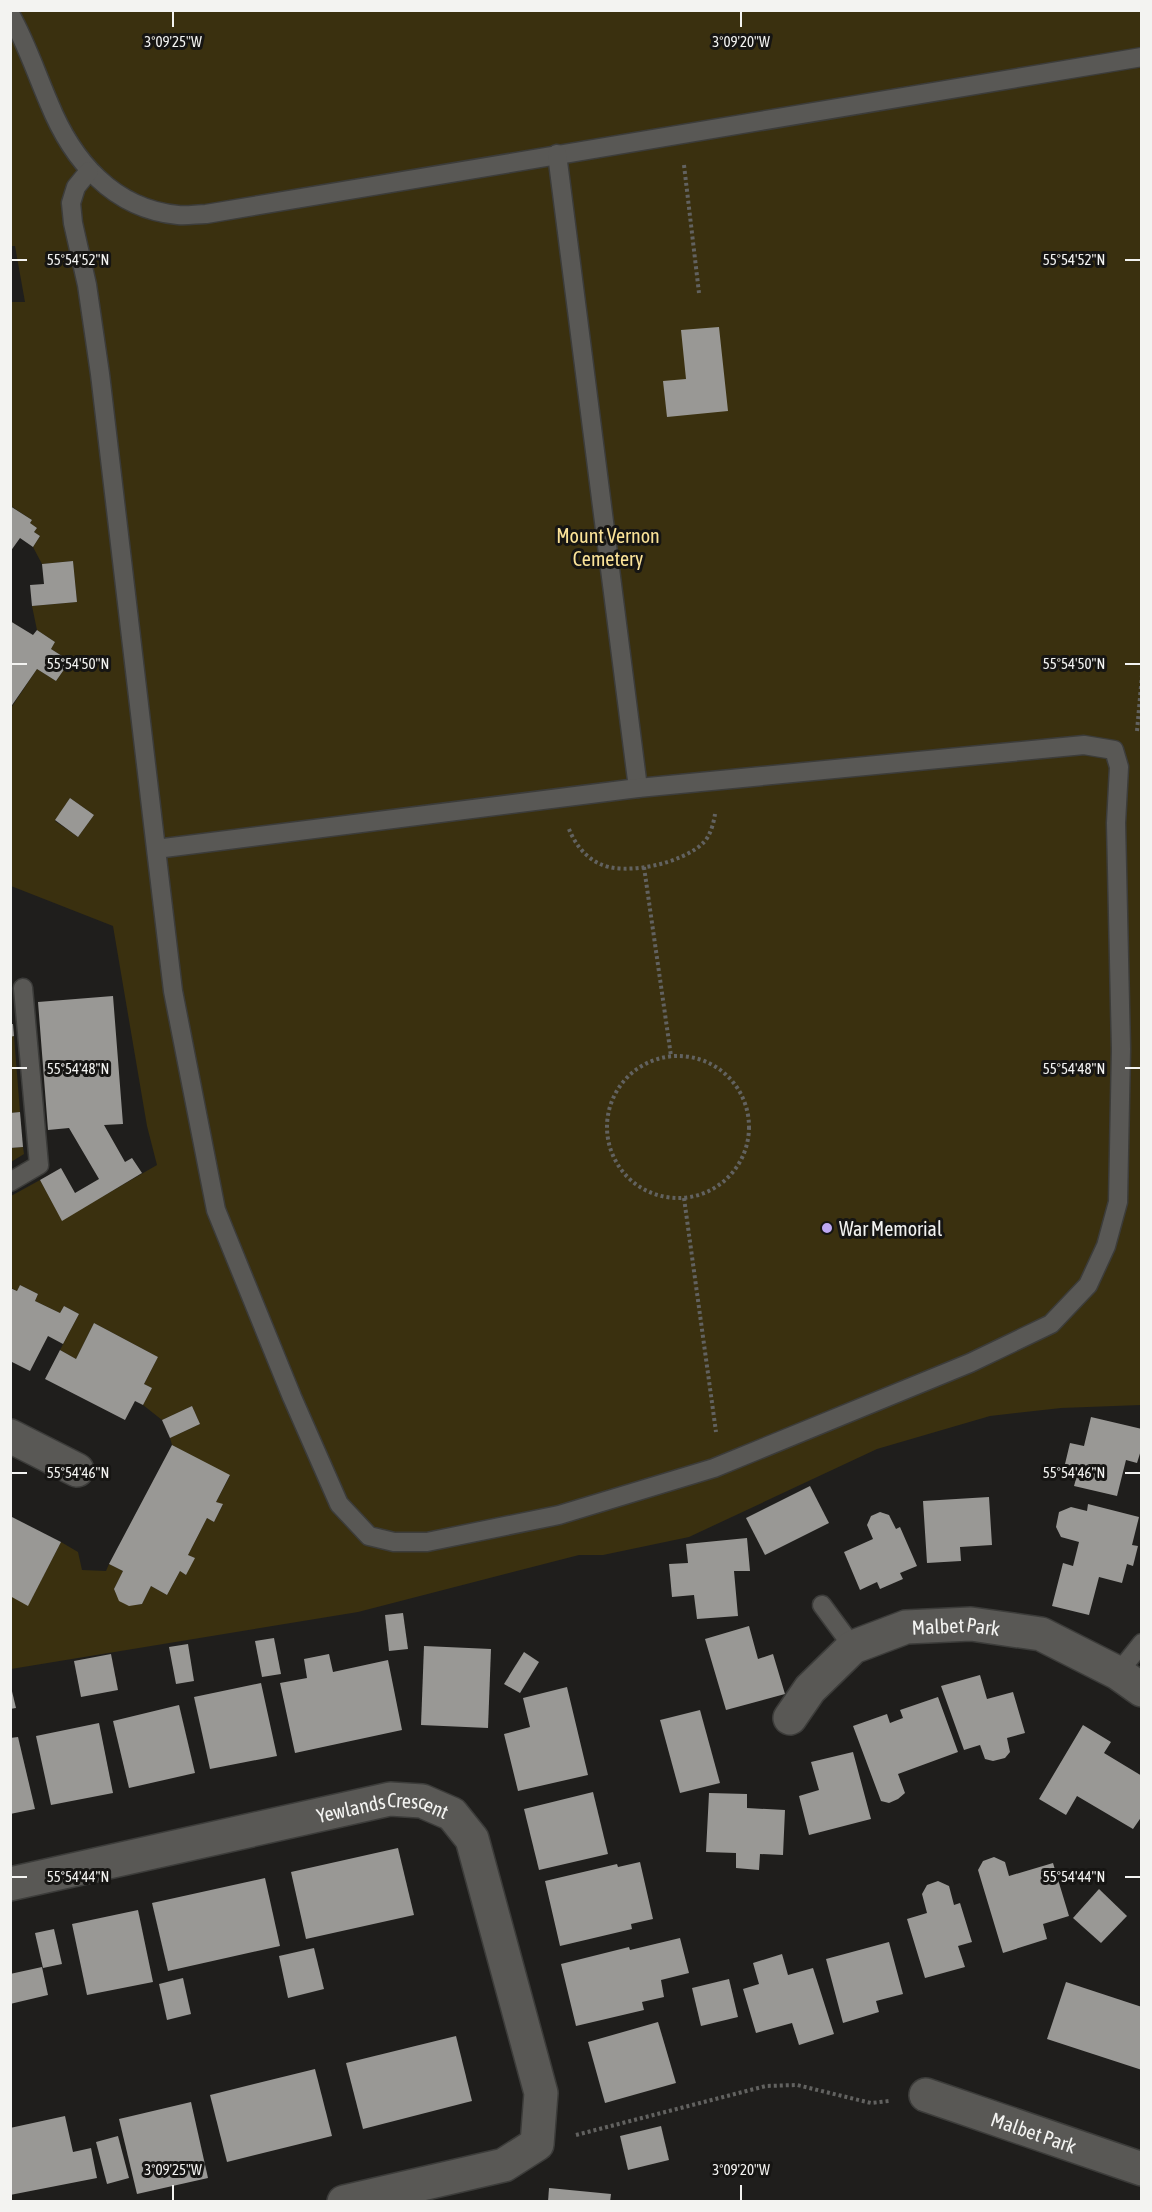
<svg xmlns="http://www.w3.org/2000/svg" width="1152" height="2212" font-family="'Asap Condensed',sans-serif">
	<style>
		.green { fill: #3a300f; fill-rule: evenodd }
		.building { fill: #999895 }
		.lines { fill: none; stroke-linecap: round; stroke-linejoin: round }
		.lane-casing { stroke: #3c3c3a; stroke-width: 21 }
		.street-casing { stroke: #3c3c3a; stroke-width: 36 }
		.path { stroke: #626260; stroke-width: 4; stroke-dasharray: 3 3; stroke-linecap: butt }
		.lane { stroke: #595855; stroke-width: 18 }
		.street { stroke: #595855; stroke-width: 33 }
		.ticks { fill: none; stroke: #f3f3f1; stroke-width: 2 }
		.poi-dot { fill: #bea9f4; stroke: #161513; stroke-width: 2 }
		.labels { text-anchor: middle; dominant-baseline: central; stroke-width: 6; stroke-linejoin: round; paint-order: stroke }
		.park-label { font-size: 20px; fill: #fbe398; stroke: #161513 }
		.poi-label { font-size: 20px; fill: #f3f3f1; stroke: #161513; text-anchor: start }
		.street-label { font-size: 20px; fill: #f3f3f1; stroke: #161513 }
		.ticks-label { font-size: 15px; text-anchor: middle; fill: #f3f3f1; stroke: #161513; stroke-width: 6; stroke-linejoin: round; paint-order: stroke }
	</style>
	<rect width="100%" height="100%" fill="#1f1e1c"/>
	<g class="green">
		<path d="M 11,11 L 1141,11 L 1141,1405 L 1061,1408 L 990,1416 L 877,1449 L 689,1537 L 603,1555 L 579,1555 L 358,1612 L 11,1669 L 11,1596 L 28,1605 L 61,1542 L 78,1552 L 82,1570 L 106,1571 L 109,1564 L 123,1571 L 114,1589 C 120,1604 126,1607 142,1604 L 151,1586 L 167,1595 L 180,1571 L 186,1575 L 194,1558 L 188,1555 L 207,1518 L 214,1522 L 223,1505 L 216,1502 L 230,1476 L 172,1445 L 170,1438 L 200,1424 L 192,1406 L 162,1420 L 143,1405 L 152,1388 L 144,1384 L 158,1357 L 94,1323 L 76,1359 L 60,1350 L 79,1314 L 64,1306 L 60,1313 L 35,1301 L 38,1294 L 20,1285 L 17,1291 L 11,1288 L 11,1196 L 40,1180 L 62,1220 L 157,1165 L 147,1126 L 113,926 L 11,886 L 11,708 L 37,669 L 56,681 L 70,661 L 51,649 L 55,642 L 37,630 L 32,606 L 77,602 L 73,561 L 42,564 L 33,547 L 40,536 L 34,532 L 37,528 L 30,523 L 32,520 L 11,506 L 11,302 L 25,302 L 15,246 L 11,246 ZM 70,798 L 94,815 L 78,837 L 55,821 Z"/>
		<path d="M 14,1036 L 20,1112 L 11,1113 L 10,1037 Z"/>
		<path d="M 23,1147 L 24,1154 L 11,1162 L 11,1148 Z"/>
	</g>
	<g class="building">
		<path d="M 719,327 L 728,411 L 667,417 L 663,381 L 686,379 L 681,330 Z"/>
		<path d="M 10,506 L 32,520 L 30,523 L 37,528 L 34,532 L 40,536 L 33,547 L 20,538 L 10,552 Z"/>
		<path d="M 73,561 L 77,602 L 32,606 L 30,585 L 44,584 L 42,564 Z"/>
		<path d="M 10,621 L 33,635 L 37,630 L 55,642 L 51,649 L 70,661 L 56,681 L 37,669 L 10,708 Z"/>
		<path d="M 70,798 L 94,815 L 78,837 L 55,820 Z"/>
		<path d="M 113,996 L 123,1124 L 104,1125 L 125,1162 L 132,1158 L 142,1173 L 62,1221 L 40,1180 L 61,1168 L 75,1193 L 99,1179 L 69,1128 L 48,1130 L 38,1002 Z"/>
		<path d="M 10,1024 L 13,1024 L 14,1036 L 10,1037 Z"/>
		<path d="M 20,1112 L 23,1147 L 10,1148 L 10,1113 Z"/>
		<path d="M 20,1285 L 38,1294 L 35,1301 L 60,1313 L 64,1306 L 79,1314 L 63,1344 L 48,1336 L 30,1371 L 10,1361 L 10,1288 L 17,1291 Z"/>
		<path d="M 94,1323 L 158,1357 L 144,1384 L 152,1388 L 143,1405 L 135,1401 L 125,1420 L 45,1379 L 60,1350 L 76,1359 Z"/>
		<path d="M 192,1406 L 200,1424 L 170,1438 L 162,1420 Z"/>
		<path d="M 1091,1417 L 1142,1429 L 1142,1447 L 1137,1463 L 1126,1460 L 1117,1496 L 1074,1486 L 1079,1468 L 1065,1464 L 1070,1443 L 1084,1446 Z"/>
		<path d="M 172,1445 L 230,1475 L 216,1502 L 223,1504 L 214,1522 L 207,1518 L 188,1555 L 195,1558 L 186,1575 L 180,1571 L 167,1595 L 151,1586 L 142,1604 L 129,1606 L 119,1601 L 114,1589 L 123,1571 L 109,1564 Z"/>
		<path d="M 810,1486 L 829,1523 L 765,1555 L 746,1518 Z"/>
		<path d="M 989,1497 L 992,1545 L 960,1547 L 961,1561 L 927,1563 L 923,1501 Z"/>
		<path d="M 1088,1504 L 1139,1517 L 1132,1545 L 1138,1546 L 1133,1566 L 1127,1564 L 1122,1583 L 1099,1577 L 1089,1615 L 1052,1606 L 1063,1563 L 1073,1566 L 1079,1542 L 1061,1537 L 1056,1527 L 1059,1512 L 1071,1507 L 1087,1511 Z"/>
		<path d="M 880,1512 L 889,1515 L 896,1529 L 900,1527 L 917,1566 L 900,1573 L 903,1579 L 880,1589 L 877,1582 L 860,1590 L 844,1552 L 873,1539 L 867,1525 L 871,1516 Z"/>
		<path d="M 10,1516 L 61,1542 L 28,1606 L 10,1596 Z"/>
		<path d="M 747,1538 L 750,1571 L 734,1571 L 738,1616 L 697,1619 L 694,1595 L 672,1597 L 669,1564 L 688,1563 L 686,1544 Z"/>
		<path d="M 403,1613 L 408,1649 L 389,1651 L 385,1615 Z"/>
		<path d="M 749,1626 L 758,1659 L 773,1654 L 785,1694 L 726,1710 L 705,1639 Z"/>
		<path d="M 274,1638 L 281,1674 L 262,1677 L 255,1641 Z"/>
		<path d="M 188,1644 L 194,1681 L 176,1684 L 169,1647 Z"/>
		<path d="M 424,1646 L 491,1649 L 488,1728 L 421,1725 Z"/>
		<path d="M 524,1652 L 539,1662 L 520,1693 L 504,1684 Z"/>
		<path d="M 111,1654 L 118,1690 L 81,1697 L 74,1661 Z"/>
		<path d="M 329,1654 L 333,1672 L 388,1660 L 402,1730 L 295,1753 L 280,1683 L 307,1678 L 304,1659 Z"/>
		<path d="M 980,1675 L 987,1699 L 1013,1692 L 1025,1733 L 1007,1738 L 1010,1752 L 1005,1758 L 993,1761 L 985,1759 L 980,1745 L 964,1750 L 941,1686 Z"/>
		<path d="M 10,1683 L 16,1708 L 10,1709 Z"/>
		<path d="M 261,1683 L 277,1756 L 210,1769 L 194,1697 Z"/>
		<path d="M 567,1687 L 588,1775 L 518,1791 L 504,1734 L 530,1727 L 523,1698 Z"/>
		<path d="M 938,1697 L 958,1752 L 898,1774 L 905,1793 L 898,1799 L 889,1803 L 881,1801 L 853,1726 L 887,1714 L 890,1723 L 895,1721 L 903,1718 L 900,1710 Z"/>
		<path d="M 179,1705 L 195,1773 L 129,1788 L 113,1721 Z"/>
		<path d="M 700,1710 L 720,1783 L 680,1793 L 660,1720 Z"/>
		<path d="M 99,1723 L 113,1793 L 51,1805 L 36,1736 Z"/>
		<path d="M 1083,1725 L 1111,1742 L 1104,1753 L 1142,1776 L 1142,1816 L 1133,1829 L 1077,1796 L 1066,1815 L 1039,1799 Z"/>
		<path d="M 18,1737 L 35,1809 L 10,1814 L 10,1738 Z"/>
		<path d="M 853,1752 L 871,1819 L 809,1835 L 799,1796 L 819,1790 L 811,1762 Z"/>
		<path d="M 593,1792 L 608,1854 L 539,1870 L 524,1809 Z"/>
		<path d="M 709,1793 L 747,1794 L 747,1808 L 785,1810 L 783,1855 L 760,1854 L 759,1870 L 736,1868 L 736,1853 L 706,1852 Z"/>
		<path d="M 398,1848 L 414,1915 L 306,1939 L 291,1872 Z"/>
		<path d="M 994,1857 L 1005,1862 L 1009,1876 L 1053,1863 L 1069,1916 L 1043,1924 L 1047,1939 L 1003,1953 L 978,1870 L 983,1861 Z"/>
		<path d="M 640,1862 L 653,1919 L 631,1924 L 632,1929 L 560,1946 L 545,1881 L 617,1864 L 618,1867 Z"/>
		<path d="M 265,1878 L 280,1946 L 168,1971 L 152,1903 Z"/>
		<path d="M 938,1881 L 949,1886 L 954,1905 L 960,1903 L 972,1942 L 958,1946 L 965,1967 L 925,1978 L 907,1919 L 927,1913 L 922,1894 L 927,1885 Z"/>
		<path d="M 1099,1889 L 1127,1916 L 1101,1943 L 1073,1918 Z"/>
		<path d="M 138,1910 L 153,1982 L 87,1995 L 72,1924 Z"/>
		<path d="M 54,1929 L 62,1964 L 43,1968 L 35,1933 Z"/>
		<path d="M 680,1938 L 689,1973 L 661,1980 L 664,1997 L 642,2002 L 644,2010 L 576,2026 L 561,1964 L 629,1947 L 630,1950 Z"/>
		<path d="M 889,1942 L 903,1994 L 876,2001 L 879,2012 L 843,2023 L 826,1959 Z"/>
		<path d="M 314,1948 L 324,1989 L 288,1998 L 279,1956 Z"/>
		<path d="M 782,1954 L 788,1975 L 813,1968 L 834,2034 L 799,2045 L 792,2023 L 756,2033 L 743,1989 L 759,1984 L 753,1963 Z"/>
		<path d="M 42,1967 L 48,1995 L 10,2004 L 10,1974 Z"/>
		<path d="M 183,1978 L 191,2014 L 167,2020 L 159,1984 Z"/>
		<path d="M 729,1979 L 738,2017 L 701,2026 L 692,1988 Z"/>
		<path d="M 1066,1982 L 1142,2007 L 1142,2070 L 1047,2039 Z"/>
		<path d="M 658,2022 L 676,2083 L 605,2103 L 588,2042 Z"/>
		<path d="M 456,2036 L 472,2101 L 363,2129 L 346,2063 Z"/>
		<path d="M 315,2069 L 332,2136 L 227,2162 L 210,2095 Z"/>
		<path d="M 191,2102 L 208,2178 L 137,2194 L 119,2119 Z"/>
		<path d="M 65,2116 L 73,2152 L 91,2148 L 97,2178 L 10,2195 L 10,2128 Z"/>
		<path d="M 661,2126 L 669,2160 L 628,2170 L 620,2136 Z"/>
		<path d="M 118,2136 L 129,2178 L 107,2184 L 96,2142 Z"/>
		<path d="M 549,2188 L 611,2194 L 610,2202 L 548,2202 Z"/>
	</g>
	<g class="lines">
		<g class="lane-casing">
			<g id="lane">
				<path d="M 10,14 C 26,42 36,73 49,103 C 72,160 113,209 178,215 C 187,216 197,214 206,214 L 1142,57"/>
				<path d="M 557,154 L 638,788"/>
				<path d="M 89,171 L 76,187 L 71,203 L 73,223 L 87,285 L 100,374 L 156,849 L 638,788 L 1084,745 L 1114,750 L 1119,767 L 1116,823 L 1121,1049 L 1118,1202 L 1106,1246 L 1088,1285 L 1051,1324 L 970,1363 L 714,1468 L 559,1515 L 427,1542 L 394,1542 L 369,1536 L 339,1504 L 292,1397 L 216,1210 L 173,991 L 156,849"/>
				<path d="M 10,1182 L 39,1165 L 23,988"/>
				<path d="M 822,1605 L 853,1647"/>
				<path d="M 1118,1673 L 1142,1643"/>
			</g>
		</g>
		<g class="street-casing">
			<g id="street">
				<path d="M 10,1436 L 77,1470"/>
				<path id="s1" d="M 790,1718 L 810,1689 L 853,1647 L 906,1627 L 971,1624 L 1041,1634 L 1118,1673 L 1142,1690"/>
				<path id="s2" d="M 10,1884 L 390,1799 L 422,1801 L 452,1814 L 472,1839 L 541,2093 L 537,2144 L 504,2165 L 344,2202"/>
				<path id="s3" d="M 926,2095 L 1142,2169"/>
			</g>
		</g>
		<g class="path">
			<path d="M 684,165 L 699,293"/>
			<path d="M 1137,731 L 1142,675"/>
			<path d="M 569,829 C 574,842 584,856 598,863 C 624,877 683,863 703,843 C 710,837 714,822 715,814"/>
			<path d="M 644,867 L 671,1056"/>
			<circle cx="678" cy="1127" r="71"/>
			<path d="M 684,1198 L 716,1432"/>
			<path d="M 576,2135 L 766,2086 L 797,2085 L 871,2103 L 889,2101"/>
		</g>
		<use href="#lane" class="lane"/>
		<use href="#street" class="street"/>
	</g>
	<path class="ticks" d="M 173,12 L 173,27M 741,12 L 741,27M 12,260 L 27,260M 1125,260 L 1140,260M 12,664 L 27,664M 1125,664 L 1140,664M 12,1068 L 27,1068M 1125,1068 L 1140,1068M 12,1473 L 27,1473M 1125,1473 L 1140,1473M 12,1877 L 27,1877M 1125,1877 L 1140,1877M 173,2185 L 173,2200M 741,2185 L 741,2200"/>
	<circle class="poi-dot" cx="827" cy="1228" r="6"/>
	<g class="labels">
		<g class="park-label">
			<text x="608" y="535">Mount Vernon<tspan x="608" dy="23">Cemetery</tspan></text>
		</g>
		<g class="poi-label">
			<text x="839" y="1228">War Memorial</text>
		</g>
		<g class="street-label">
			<text stroke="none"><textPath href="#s1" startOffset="202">Malbet Park</textPath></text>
			<text stroke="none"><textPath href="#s2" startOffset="382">Yewlands Crescent</textPath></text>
			<text stroke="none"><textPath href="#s3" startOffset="114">Malbet Park</textPath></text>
		</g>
	</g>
	<g class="ticks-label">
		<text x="173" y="47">3°09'25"W</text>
		<text x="741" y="47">3°09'20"W</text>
		<text x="78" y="265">55°54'52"N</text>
		<text x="1074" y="265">55°54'52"N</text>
		<text x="78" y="669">55°54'50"N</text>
		<text x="1074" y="669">55°54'50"N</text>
		<text x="78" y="1074">55°54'48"N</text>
		<text x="1074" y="1074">55°54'48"N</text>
		<text x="78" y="1478">55°54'46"N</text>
		<text x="1074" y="1478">55°54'46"N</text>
		<text x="78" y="1882">55°54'44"N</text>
		<text x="1074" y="1882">55°54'44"N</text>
		<text x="173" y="2175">3°09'25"W</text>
		<text x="741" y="2175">3°09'20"W</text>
	</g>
	<rect width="1152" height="2212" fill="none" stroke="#f3f3f1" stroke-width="24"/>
</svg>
